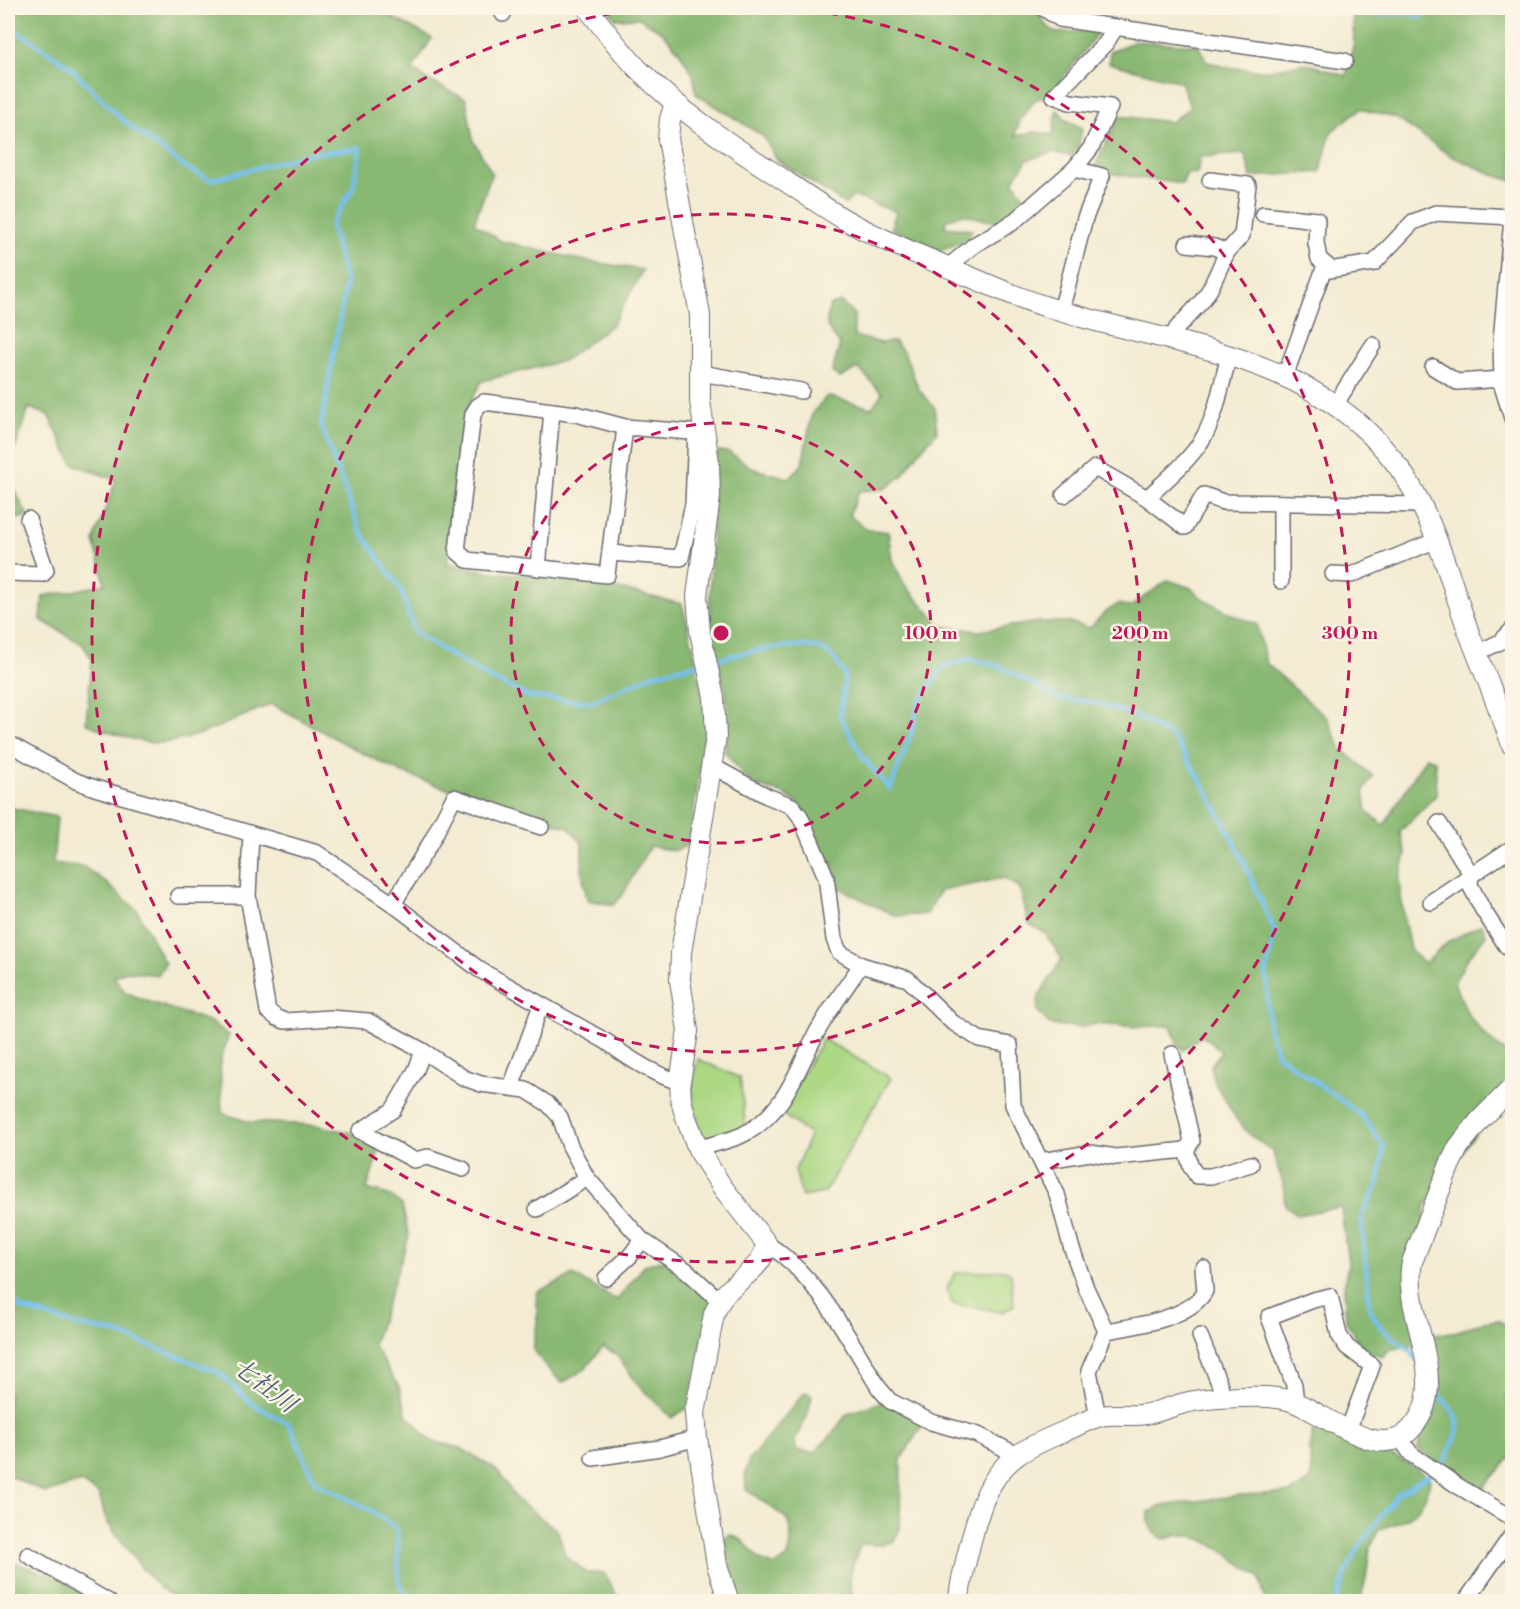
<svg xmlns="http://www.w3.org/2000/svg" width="1520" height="1609" font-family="'Libre Bodoni','Noto Serif JP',serif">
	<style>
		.green { fill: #acd884; stroke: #677d60; stroke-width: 1.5 }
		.forest { fill: #89b872; stroke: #566d56; stroke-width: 1.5 }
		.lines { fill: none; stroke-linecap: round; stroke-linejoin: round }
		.stream { stroke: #74c0ee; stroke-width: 4.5 }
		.minor-casing { stroke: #6b6870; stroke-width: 18 }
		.tertiary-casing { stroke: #6b6870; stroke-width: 22 }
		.minor { stroke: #fff; stroke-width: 15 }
		.tertiary { stroke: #fff; stroke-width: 20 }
		.ring { fill: none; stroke: #c2185b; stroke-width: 3; stroke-dasharray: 10 8 }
		.labels { text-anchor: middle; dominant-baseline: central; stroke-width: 5; stroke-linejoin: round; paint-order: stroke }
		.water-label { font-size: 24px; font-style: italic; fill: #3f597a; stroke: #fcf5e5 }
		.centre { fill: #c2185b; stroke: #fcf5e5; stroke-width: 3 }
		.ring-label { font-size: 18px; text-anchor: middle; font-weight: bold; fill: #c2185b; stroke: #fcf5e5; stroke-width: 5; stroke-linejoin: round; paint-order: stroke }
	</style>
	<rect width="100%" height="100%" fill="#fcf5e5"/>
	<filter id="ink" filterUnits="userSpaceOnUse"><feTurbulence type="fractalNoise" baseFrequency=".0167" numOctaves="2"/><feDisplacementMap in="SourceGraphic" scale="12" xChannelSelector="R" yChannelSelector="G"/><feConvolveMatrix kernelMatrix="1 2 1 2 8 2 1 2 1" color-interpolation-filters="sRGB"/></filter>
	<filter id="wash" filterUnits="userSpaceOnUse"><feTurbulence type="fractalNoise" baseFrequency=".008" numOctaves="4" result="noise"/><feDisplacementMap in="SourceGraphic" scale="24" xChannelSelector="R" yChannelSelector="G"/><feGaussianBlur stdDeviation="1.35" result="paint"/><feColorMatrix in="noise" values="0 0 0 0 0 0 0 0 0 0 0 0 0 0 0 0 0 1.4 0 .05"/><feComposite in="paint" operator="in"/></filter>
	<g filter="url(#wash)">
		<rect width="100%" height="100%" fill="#f3ebd2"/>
		<g class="green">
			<path d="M 823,1039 L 891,1078 L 824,1193 L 802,1197 L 795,1170 L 810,1135 L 780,1112 Z"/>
			<path d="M 698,1059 L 740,1078 L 746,1129 L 705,1142 C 694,1109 686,1094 698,1059 Z"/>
			<path d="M 1005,1270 L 1011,1273 L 1014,1305 L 1003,1312 L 952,1304 L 950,1296 L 946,1291 L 955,1273 Z"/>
		</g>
		<g class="forest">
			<path d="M 8,8 L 375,8 L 432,38 L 412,70 L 428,80 L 466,99 L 473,140 L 492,173 L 474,223 L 501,241 L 581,260 L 643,270 L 613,324 L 563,361 L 482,381 L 466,410 L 452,501 L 448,563 L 490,572 L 576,579 L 682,604 L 693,647 L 707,721 L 689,845 L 674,851 L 650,846 L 623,894 L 614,905 L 587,900 L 582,873 L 582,843 L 569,827 L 523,816 L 403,773 L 364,754 L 272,704 C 235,718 198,741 158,743 C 143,744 100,730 86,723 L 92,659 L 82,644 L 41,620 L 43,596 L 68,592 L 105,584 L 94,540 L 116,480 L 73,464 L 48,415 L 29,408 L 8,469 Z"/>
			<path d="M 606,8 L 992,8 L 1016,12 C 1023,7 1028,7 1037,9 L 1046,25 L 1056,33 L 1100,30 L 1051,93 L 1035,100 L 1021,118 L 1015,136 L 1035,132 L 1053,135 L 1057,110 L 1066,120 L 1082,128 L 1077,157 L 1053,152 L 1027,160 L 1013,181 L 1029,204 L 1005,225 L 963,214 L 946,220 L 945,227 L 972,230 L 968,239 L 941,251 L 891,228 L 896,212 L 854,196 L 845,204 L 777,160 L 763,136 L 696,94 L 693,74 L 678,50 L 662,32 L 639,18 L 616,19 Z"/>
			<path d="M 1352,8 L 1512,8 L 1512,181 L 1497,176 L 1451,156 L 1396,118 L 1360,109 L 1331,132 L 1320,172 L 1251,177 L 1245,154 L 1200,157 L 1197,174 L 1187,173 L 1182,184 L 1093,171 L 1119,116 L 1171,122 L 1190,107 L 1181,82 L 1109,63 L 1110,51 L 1136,41 L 1198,45 L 1206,61 L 1225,67 L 1265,71 L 1306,63 L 1346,76 L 1354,42 Z"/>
			<path d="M 841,302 L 854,314 L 854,336 L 881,343 L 894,341 L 904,352 L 919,390 L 935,408 L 937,432 L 919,452 L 902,476 L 885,489 L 859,491 L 849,515 L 866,529 L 888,532 L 892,560 L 905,585 L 941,626 L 978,631 L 1039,622 L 1068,622 L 1090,628 L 1103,614 L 1118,604 L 1130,607 L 1168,580 L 1191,588 L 1202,598 L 1233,615 L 1257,624 L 1266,663 L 1327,718 L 1341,749 L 1373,776 L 1364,790 L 1367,812 L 1384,825 L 1426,757 L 1435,760 L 1437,794 L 1400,832 L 1406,854 L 1399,881 L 1404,919 L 1410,949 L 1424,964 L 1449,941 L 1482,924 L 1486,935 L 1466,961 L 1454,983 L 1469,1016 L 1489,1039 L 1512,1057 L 1512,1080 L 1425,1207 L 1414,1345 L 1389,1350 L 1383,1357 L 1361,1348 L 1346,1321 L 1344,1287 L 1348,1264 L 1341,1207 L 1298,1215 L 1285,1205 L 1283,1183 L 1272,1151 L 1249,1134 L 1237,1120 L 1213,1080 L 1211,1065 L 1221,1052 L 1211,1041 L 1201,1036 L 1183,1050 L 1177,1044 L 1171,1025 L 1135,1027 L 1095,1024 L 1080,1027 L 1050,1025 L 1037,1010 L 1039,996 L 1062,959 L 1045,933 L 1029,924 L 1019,887 L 1004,878 L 940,891 L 927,914 L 896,916 L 839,888 L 832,863 L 823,854 L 798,803 L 782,793 L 755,785 L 745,777 L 725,752 L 728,715 L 725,689 L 709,630 L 714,457 L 719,451 L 729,452 L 754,469 L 789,478 L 802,465 L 812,413 L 827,396 L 872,408 L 882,393 L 858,368 L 840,378 L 832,372 L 840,344 C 826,328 824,326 830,305 Z"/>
			<path d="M 8,478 L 28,516 L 8,521 Z"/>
			<path d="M 8,807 L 57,817 L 53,863 L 84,867 L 104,881 L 137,910 L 165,964 L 158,975 L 126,971 L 114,977 L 125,992 L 150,1002 L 211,1022 L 229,1035 L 220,1061 L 222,1113 L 250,1122 L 315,1125 L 357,1134 L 379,1151 L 367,1189 L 389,1195 L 402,1205 L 409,1236 L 373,1345 L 399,1387 L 407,1415 L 431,1441 L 461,1448 L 498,1471 L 517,1500 L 558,1531 L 565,1555 L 587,1573 L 604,1573 L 620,1601 L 179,1601 L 160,1588 L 140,1566 L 107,1522 L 99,1495 L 81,1482 L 46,1493 L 8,1475 Z"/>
			<path d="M 660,1260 L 684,1272 L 714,1300 L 687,1408 L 672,1418 L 639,1386 L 616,1354 L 603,1347 L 584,1370 L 562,1383 L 544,1364 L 533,1349 L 537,1323 L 537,1292 L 573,1275 L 617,1300 L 645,1265 Z"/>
			<path d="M 1498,1320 L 1512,1329 L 1512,1389 L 1505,1397 L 1512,1414 L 1512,1456 L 1481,1490 L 1446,1470 L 1418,1449 C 1419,1426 1441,1406 1441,1382 C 1441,1369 1432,1348 1428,1336 L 1458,1331 L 1479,1323 Z"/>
			<path d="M 805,1392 L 812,1395 L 808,1414 L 794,1442 L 797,1451 L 814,1452 L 829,1438 L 847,1414 L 884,1401 L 920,1422 L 922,1426 L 901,1459 L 900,1529 L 893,1542 L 877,1545 L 861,1544 C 853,1563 844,1583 856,1601 L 739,1601 L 733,1589 L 723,1540 L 729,1534 L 742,1540 L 760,1560 L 775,1566 L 788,1557 L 791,1534 L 787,1519 L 746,1489 L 745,1475 L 749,1460 Z"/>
			<path d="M 1321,1426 C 1329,1430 1338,1435 1346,1439 C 1373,1451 1410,1457 1430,1480 C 1428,1494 1420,1511 1408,1518 C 1400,1523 1388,1526 1379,1529 L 1370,1548 L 1366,1578 L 1360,1601 L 1266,1601 L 1259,1577 C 1239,1563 1203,1532 1179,1535 C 1174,1536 1169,1538 1164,1539 C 1152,1532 1147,1527 1149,1512 L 1162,1506 L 1240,1495 L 1291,1493 L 1311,1480 L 1310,1449 L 1313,1427 Z"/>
			<path d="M 8,1560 L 63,1580 L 96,1602 L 8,1602 Z"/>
		</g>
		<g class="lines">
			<g class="stream">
				<path d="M 911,8 L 933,14 L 947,8"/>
				<path d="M 1332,8 L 1373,14 L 1410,13 L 1419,17 L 1429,8"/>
				<path d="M 8,31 L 17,31 L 69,66 L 122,120 L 185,167 L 211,180 L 308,154 L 360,148 L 353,188 L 331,225 L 346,282 L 321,425 L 360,531 L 400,588 L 415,633 L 487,677 L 530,697 L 592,702 L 654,674 L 702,663"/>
				<path d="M 710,661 C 735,655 807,635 828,653 C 835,658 840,668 845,675 L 840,717 L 864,759 L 890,789 L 911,734 L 919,702 L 944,666 L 971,659 L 999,666 L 1058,698 L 1098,703 L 1138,717 L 1173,737 L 1200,779 L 1237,847 L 1275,932 L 1266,972 L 1269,1030 L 1278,1055 L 1360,1114 L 1384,1146 L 1378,1185 L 1361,1216 L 1370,1310 L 1382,1329 L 1411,1351 L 1417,1361"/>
				<path d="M 8,1292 L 20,1308 L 80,1326 L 117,1333 L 218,1372 L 251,1403 L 289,1424 L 315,1482 L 368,1509 L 397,1529 L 399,1581 L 407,1602"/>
				<path d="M 1435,1388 C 1440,1397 1447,1403 1453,1411 C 1466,1426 1449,1450 1443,1465 L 1439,1468"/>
				<path d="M 1336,1602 L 1345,1574 L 1361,1543 L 1397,1495 L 1432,1473"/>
			</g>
		</g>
	</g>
	<g filter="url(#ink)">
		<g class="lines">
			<g class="minor-casing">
				<g id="minor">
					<path d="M 1043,8 L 1060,19 L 1345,61"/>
					<path d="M 503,14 L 505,8"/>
					<path d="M 1263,214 L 1317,220 L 1316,243 L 1319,259 L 1331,269"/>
					<path d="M 1512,219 L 1501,341 L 1502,386 L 1512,418"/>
					<path d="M 1187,244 L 1214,247 L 1227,252"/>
					<path d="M 948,267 L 974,245 L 1012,223 L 1074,169 L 1091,148 L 1110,107 L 1070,102 L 1054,96 L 1106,43 L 1116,27"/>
					<path d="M 1061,311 L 1085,218 L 1102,176 L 1074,169"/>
					<path d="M 1170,341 L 1177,328 L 1202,301 L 1210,289 L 1227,252 L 1242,235 L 1248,185 L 1210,180"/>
					<path d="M 1433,367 L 1457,382 L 1502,379"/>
					<path d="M 701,373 L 801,391"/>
					<path d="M 1285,376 L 1323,271 L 1374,263 L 1413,222 L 1436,213 L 1512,217"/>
					<path d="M 1335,405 L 1373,345"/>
					<path d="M 625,427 L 607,575 L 467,560 L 457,551 L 473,414 L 478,406 L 484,402 L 576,414 L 625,427 L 704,433"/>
					<path d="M 1064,495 L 1095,468 L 1147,498 L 1185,527 L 1204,495 L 1223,502 L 1421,505"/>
					<path d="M 1147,498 C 1166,480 1188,462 1202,440 C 1217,415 1221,384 1229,356"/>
					<path d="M 1281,503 L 1281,581"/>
					<path d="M 610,553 L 681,558 L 693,504 L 696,432"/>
					<path d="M 538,568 L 552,411"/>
					<path d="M 8,573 L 43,574 L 46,570 L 28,519"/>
					<path d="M 1333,574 L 1351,575 L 1437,540"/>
					<path d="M 1477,653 L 1500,642 L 1512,630"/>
					<path d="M 8,743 L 76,781 L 95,788 L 317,853 L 393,904 L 480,970 L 607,1042 C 628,1058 654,1075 680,1082"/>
					<path d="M 712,766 L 767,796 L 792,806 L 800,816 L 826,877 L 834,939 L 839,952 L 861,965"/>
					<path d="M 1439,823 L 1471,874 L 1470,885 L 1483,910 L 1507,947"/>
					<path d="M 251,834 L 248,896 L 268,1011 L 277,1018 L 285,1021 L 330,1018 L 368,1021 L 423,1051 L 464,1078 L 481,1084 L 526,1090 L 548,1104 L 560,1117 L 570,1146 L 587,1178 L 537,1209"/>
					<path d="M 178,896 L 248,896"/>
					<path d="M 1431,902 L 1512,848"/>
					<path d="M 393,904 L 431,842 L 454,797 L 541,827"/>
					<path d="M 423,1051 L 416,1070 L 393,1110 L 360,1131 L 414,1160 L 428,1157 L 463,1169"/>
					<path d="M 1172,1054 L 1192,1141 L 1186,1150"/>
					<path d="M 511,1087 L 541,1005"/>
					<path d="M 698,1149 C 712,1144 729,1141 742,1135 C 784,1115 797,1070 817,1032 C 830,1009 846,987 861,965 L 908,979 L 952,1022 L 979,1039 L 1010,1045 L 1013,1105 L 1057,1194 L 1071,1246 L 1086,1288 L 1106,1331 L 1089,1371 L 1098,1417"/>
					<path d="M 1041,1161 L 1090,1153 L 1116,1157 L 1186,1150 L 1191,1167 L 1197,1176 L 1211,1176 L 1251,1164"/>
					<path d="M 587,1178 L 642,1240 L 686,1270 L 720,1301"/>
					<path d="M 766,1243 C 818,1276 848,1338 879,1388 L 890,1401 L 931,1422 L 978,1435 L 1017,1455"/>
					<path d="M 606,1278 L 630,1256 L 642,1240"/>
					<path d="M 1106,1331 C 1135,1326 1190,1319 1205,1291 L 1203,1268"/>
					<path d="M 1200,1336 L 1225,1398"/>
					<path d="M 1296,1403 L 1294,1385 L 1269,1317 L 1313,1300 L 1330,1296 L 1339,1335 L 1347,1347 L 1372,1366 L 1348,1430"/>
					<path d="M 1400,1438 L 1411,1454 L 1458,1486 L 1512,1518"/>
					<path d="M 593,1458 L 660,1448 L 697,1438"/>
					<path d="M 28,1555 L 109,1602"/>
					<path d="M 1465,1602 L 1512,1535"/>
				</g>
			</g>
			<g class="tertiary-casing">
				<g id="tertiary">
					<path d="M 587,8 C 604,28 620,51 639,70 C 678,109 723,140 769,170 C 793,186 817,203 842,218 C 875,237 910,251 945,266 C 978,280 1010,295 1044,306 C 1165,346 1303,349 1390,456 C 1432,507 1447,572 1469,633 C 1483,670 1499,707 1512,745"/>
					<path d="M 675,103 L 670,119 L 668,139 L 700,315 L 700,401 L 709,462 L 710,497 L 697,596 L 700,632 L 714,697 L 716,737 L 681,953 L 680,980 L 688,1031 L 680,1082 L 681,1100 L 686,1118 L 698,1149 L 706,1162 L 723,1188 L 766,1243 C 764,1266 744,1275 729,1290 C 721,1297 718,1305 714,1314 L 695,1413 L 697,1438 L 717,1565 L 729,1602"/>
					<path d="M 959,1602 C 959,1588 963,1575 966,1561 C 975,1525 983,1481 1015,1457 C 1029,1446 1047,1439 1063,1432 C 1075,1427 1088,1419 1101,1416 C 1116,1413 1131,1417 1146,1414 C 1159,1412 1172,1406 1185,1403 C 1206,1397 1263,1395 1284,1399 C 1318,1406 1376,1463 1408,1432 C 1456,1386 1401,1315 1412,1262 L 1450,1164 L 1459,1146 L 1480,1120 L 1512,1088"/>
				</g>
			</g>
			<use href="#minor" class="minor"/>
			<use href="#tertiary" class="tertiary"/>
		</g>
	</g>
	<g class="ring">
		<circle cx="721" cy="633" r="210"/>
		<circle cx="721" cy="633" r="419"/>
		<path d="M792 8A629 629 0 1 1 650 8"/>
	</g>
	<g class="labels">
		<g class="water-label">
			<text transform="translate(264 1386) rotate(37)">七社川</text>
		</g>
	</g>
	<circle cx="721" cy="633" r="9" class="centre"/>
	<g class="ring-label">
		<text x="931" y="639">100 m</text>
		<text x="1140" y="639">200 m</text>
		<text x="1350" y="639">300 m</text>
	</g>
	<rect width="1520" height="1609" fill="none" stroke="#fcf5e5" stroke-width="30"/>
</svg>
